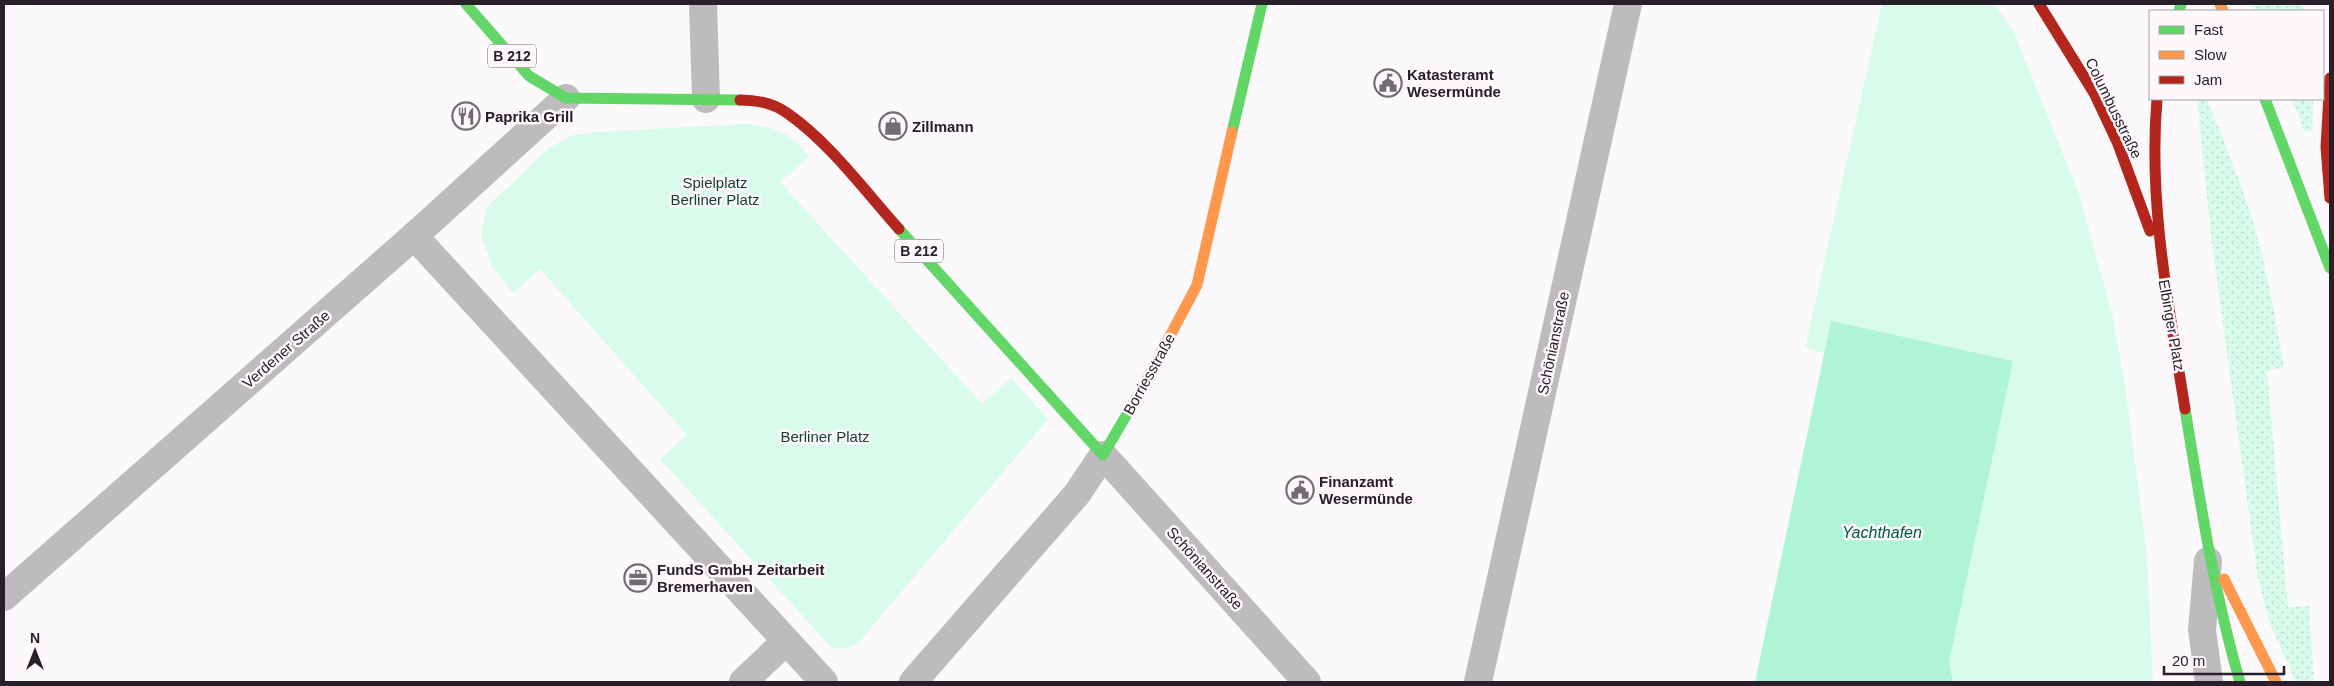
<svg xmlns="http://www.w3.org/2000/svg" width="2334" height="686" font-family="Helvetica,sans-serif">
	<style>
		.grass { fill: url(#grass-dots) }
		.park { fill: #d8fbec }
		.water { fill: #aff4d7 }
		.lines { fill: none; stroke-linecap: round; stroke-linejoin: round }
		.street { stroke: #bebbbe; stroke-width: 28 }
		.fast { stroke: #63d668; stroke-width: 11 }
		.slow { stroke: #ff974d; stroke-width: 11 }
		.jam { stroke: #b3261e; stroke-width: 11 }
		.labels { text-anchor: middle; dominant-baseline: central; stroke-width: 5; stroke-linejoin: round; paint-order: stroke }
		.shield { fill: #fcf8fc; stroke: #686168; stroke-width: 1 }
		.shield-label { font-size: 14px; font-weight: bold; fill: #282029 }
		.poi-label { font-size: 15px; font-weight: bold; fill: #282029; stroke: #fcf8fc; text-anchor: start }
		.street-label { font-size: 15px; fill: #282029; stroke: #fcf8fc }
		.park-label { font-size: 15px; fill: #14402f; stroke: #fcf8fc }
		.water-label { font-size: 16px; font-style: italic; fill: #04593f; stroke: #fcf8fc }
	</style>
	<defs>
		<pattern id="grass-dots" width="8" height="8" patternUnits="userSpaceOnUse" patternTransform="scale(1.25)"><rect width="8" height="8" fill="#d8fbec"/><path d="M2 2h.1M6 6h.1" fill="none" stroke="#b9d7ca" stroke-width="1.8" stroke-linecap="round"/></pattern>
	</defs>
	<rect width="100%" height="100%" fill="#fbf9fb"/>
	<g class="grass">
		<path d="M 2251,4 L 2299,4 L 2307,11 L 2255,11 Z"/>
		<path d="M 2197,99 L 2207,99 C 2225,144 2244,189 2257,236 C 2269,279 2276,323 2284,367 L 2267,371 L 2288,607 L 2309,606 L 2314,682 L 2296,682 L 2270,624 L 2258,579 L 2211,236 Z"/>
		<path d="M 2292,99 L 2313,99 L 2312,131 L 2304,130 Z"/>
	</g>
	<g class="park">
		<path d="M 1882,4 L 1994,4 L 2014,32 L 2078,191 L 2112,313 L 2125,385 L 2147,556 L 2153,682 L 1953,682 L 1949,662 L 1831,321 L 1824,353 L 1805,348 Z"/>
		<path d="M 744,124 C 777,127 787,131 809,156 L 780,182 L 982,404 L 1011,378 L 1048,419 L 859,642 L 847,648 L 832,648 L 660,459 L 687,435 L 540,269 L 513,293 L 492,267 L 481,235 L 487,207 L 549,148 L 573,135 L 599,132 Z"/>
	</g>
	<path class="water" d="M 1831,321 L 2013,361 L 1949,662 L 1953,682 L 1755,682 Z"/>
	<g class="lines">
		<g class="street">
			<path d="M 703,4 L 706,99"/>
			<path d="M 414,236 L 824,682"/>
			<path d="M 2208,561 L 2202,630 L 2209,682"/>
			<path d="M 4,597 L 414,236 L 566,98"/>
			<path d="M 743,682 L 786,641"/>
			<path d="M 913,682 L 1077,494 L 1103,455 L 1307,682"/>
			<path d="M 1478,682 L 1628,4"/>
		</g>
		<g class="fast">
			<path d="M 466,4 L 529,76 L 566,98 L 740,100"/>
			<path d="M 2179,11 L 2181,4"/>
			<path d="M 2265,99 L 2330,268"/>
			<path d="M 1232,132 L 1262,4"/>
			<path d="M 899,229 L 1103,455 L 1144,385"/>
			<path d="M 2185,409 C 2200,501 2214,593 2240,682"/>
		</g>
		<g class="slow">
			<path d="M 2220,4 L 2223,11"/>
			<path d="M 1144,385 L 1197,285 L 1232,132"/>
			<path d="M 2224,579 L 2276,682"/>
		</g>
		<g class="jam">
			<path d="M 2039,4 L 2094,93 L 2118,144 L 2150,231"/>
			<path d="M 2330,78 L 2326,147 L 2330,198"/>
			<path d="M 2157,99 C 2148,203 2169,307 2185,409"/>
			<path d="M 740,100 C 757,100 773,103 787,113 C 828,141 865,191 899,229"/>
		</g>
	</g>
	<defs>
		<g id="civic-ring" transform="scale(1.4375)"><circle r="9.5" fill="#fcf8fc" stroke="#726c72" stroke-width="1.5"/><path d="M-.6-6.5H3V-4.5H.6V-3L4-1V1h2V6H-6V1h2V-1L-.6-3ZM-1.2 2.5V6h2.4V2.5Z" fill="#726c72"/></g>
		<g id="restaurant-ring" transform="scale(1.4375)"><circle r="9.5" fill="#fcf8fc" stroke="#726c72" stroke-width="1.5"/><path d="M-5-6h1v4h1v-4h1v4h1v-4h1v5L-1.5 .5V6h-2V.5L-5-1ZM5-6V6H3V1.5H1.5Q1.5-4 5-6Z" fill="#726c72"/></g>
		<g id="shop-ring" transform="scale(1.4375)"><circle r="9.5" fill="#fcf8fc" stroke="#726c72" stroke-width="1.5"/><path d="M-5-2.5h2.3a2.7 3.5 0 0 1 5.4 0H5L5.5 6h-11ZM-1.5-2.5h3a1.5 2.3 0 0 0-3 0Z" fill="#726c72"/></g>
		<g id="office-ring" transform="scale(1.4375)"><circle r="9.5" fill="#fcf8fc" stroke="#726c72" stroke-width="1.5"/><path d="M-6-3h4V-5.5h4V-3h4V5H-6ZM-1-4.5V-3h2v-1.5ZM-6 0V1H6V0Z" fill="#726c72"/></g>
	</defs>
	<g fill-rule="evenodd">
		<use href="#civic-ring" x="1388" y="83"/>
		<use href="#restaurant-ring" x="466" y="116"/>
		<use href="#shop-ring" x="893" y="126"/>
		<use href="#civic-ring" x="1300" y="490"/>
		<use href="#office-ring" x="638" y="578"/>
	</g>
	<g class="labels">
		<g class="shield">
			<rect x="488" y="44.5" width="48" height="23" rx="4"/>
			<rect x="895" y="239.5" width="48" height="23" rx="4"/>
		</g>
		<g class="shield-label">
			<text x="512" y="56">B 212</text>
			<text x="919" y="251">B 212</text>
		</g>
		<g class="poi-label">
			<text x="1407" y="74">Katasteramt<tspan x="1407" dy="17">Wesermünde</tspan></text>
			<text x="485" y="116">Paprika Grill</text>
			<text x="912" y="126">Zillmann</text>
			<text x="1319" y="481">Finanzamt<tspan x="1319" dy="17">Wesermünde</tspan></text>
			<text x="657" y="569">FundS GmbH Zeitarbeit<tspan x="657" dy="17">Bremerhaven</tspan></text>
		</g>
		<g class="street-label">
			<text transform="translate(2114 108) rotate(64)">Columbusstraße</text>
			<text transform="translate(2172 325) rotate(80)">Elbinger Platz</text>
			<text transform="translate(1553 343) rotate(-78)">Schönianstraße</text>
			<text transform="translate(286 349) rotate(-41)">Verdener Straße</text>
			<text transform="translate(1149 374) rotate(-61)">Borriesstraße</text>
			<text transform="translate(1205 568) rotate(48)">Schönianstraße</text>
		</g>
		<g class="park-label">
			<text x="715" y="182">Spielplatz<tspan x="715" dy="17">Berliner Platz</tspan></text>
			<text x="825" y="436">Berliner Platz</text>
		</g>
		<g class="water-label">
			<text x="1882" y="532">Yachthafen</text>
		</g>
	</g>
	<rect width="2334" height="686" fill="none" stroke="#282029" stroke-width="10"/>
	<rect x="2149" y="10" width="175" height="90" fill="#fcf8fc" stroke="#a7a2a8"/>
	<rect x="2159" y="26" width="25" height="8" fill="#63d668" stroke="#a7a2a8"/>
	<text x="2194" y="35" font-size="15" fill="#282029">Fast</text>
	<rect x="2159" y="51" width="25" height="8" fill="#ff974d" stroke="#a7a2a8"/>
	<text x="2194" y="60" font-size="15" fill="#282029">Slow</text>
	<rect x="2159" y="76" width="25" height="8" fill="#b3261e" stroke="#a7a2a8"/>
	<text x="2194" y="85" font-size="15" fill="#282029">Jam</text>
	<g transform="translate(35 651)" stroke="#fcf8fc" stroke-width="4" paint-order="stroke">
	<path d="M0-4L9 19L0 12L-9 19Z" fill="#282029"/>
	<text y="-8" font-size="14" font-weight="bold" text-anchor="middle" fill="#282029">N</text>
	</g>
	<path d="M2164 666v8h120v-8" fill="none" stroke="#282029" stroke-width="2.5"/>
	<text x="2172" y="666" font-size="15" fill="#282029" stroke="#fcf8fc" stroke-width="4" paint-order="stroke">20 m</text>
</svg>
